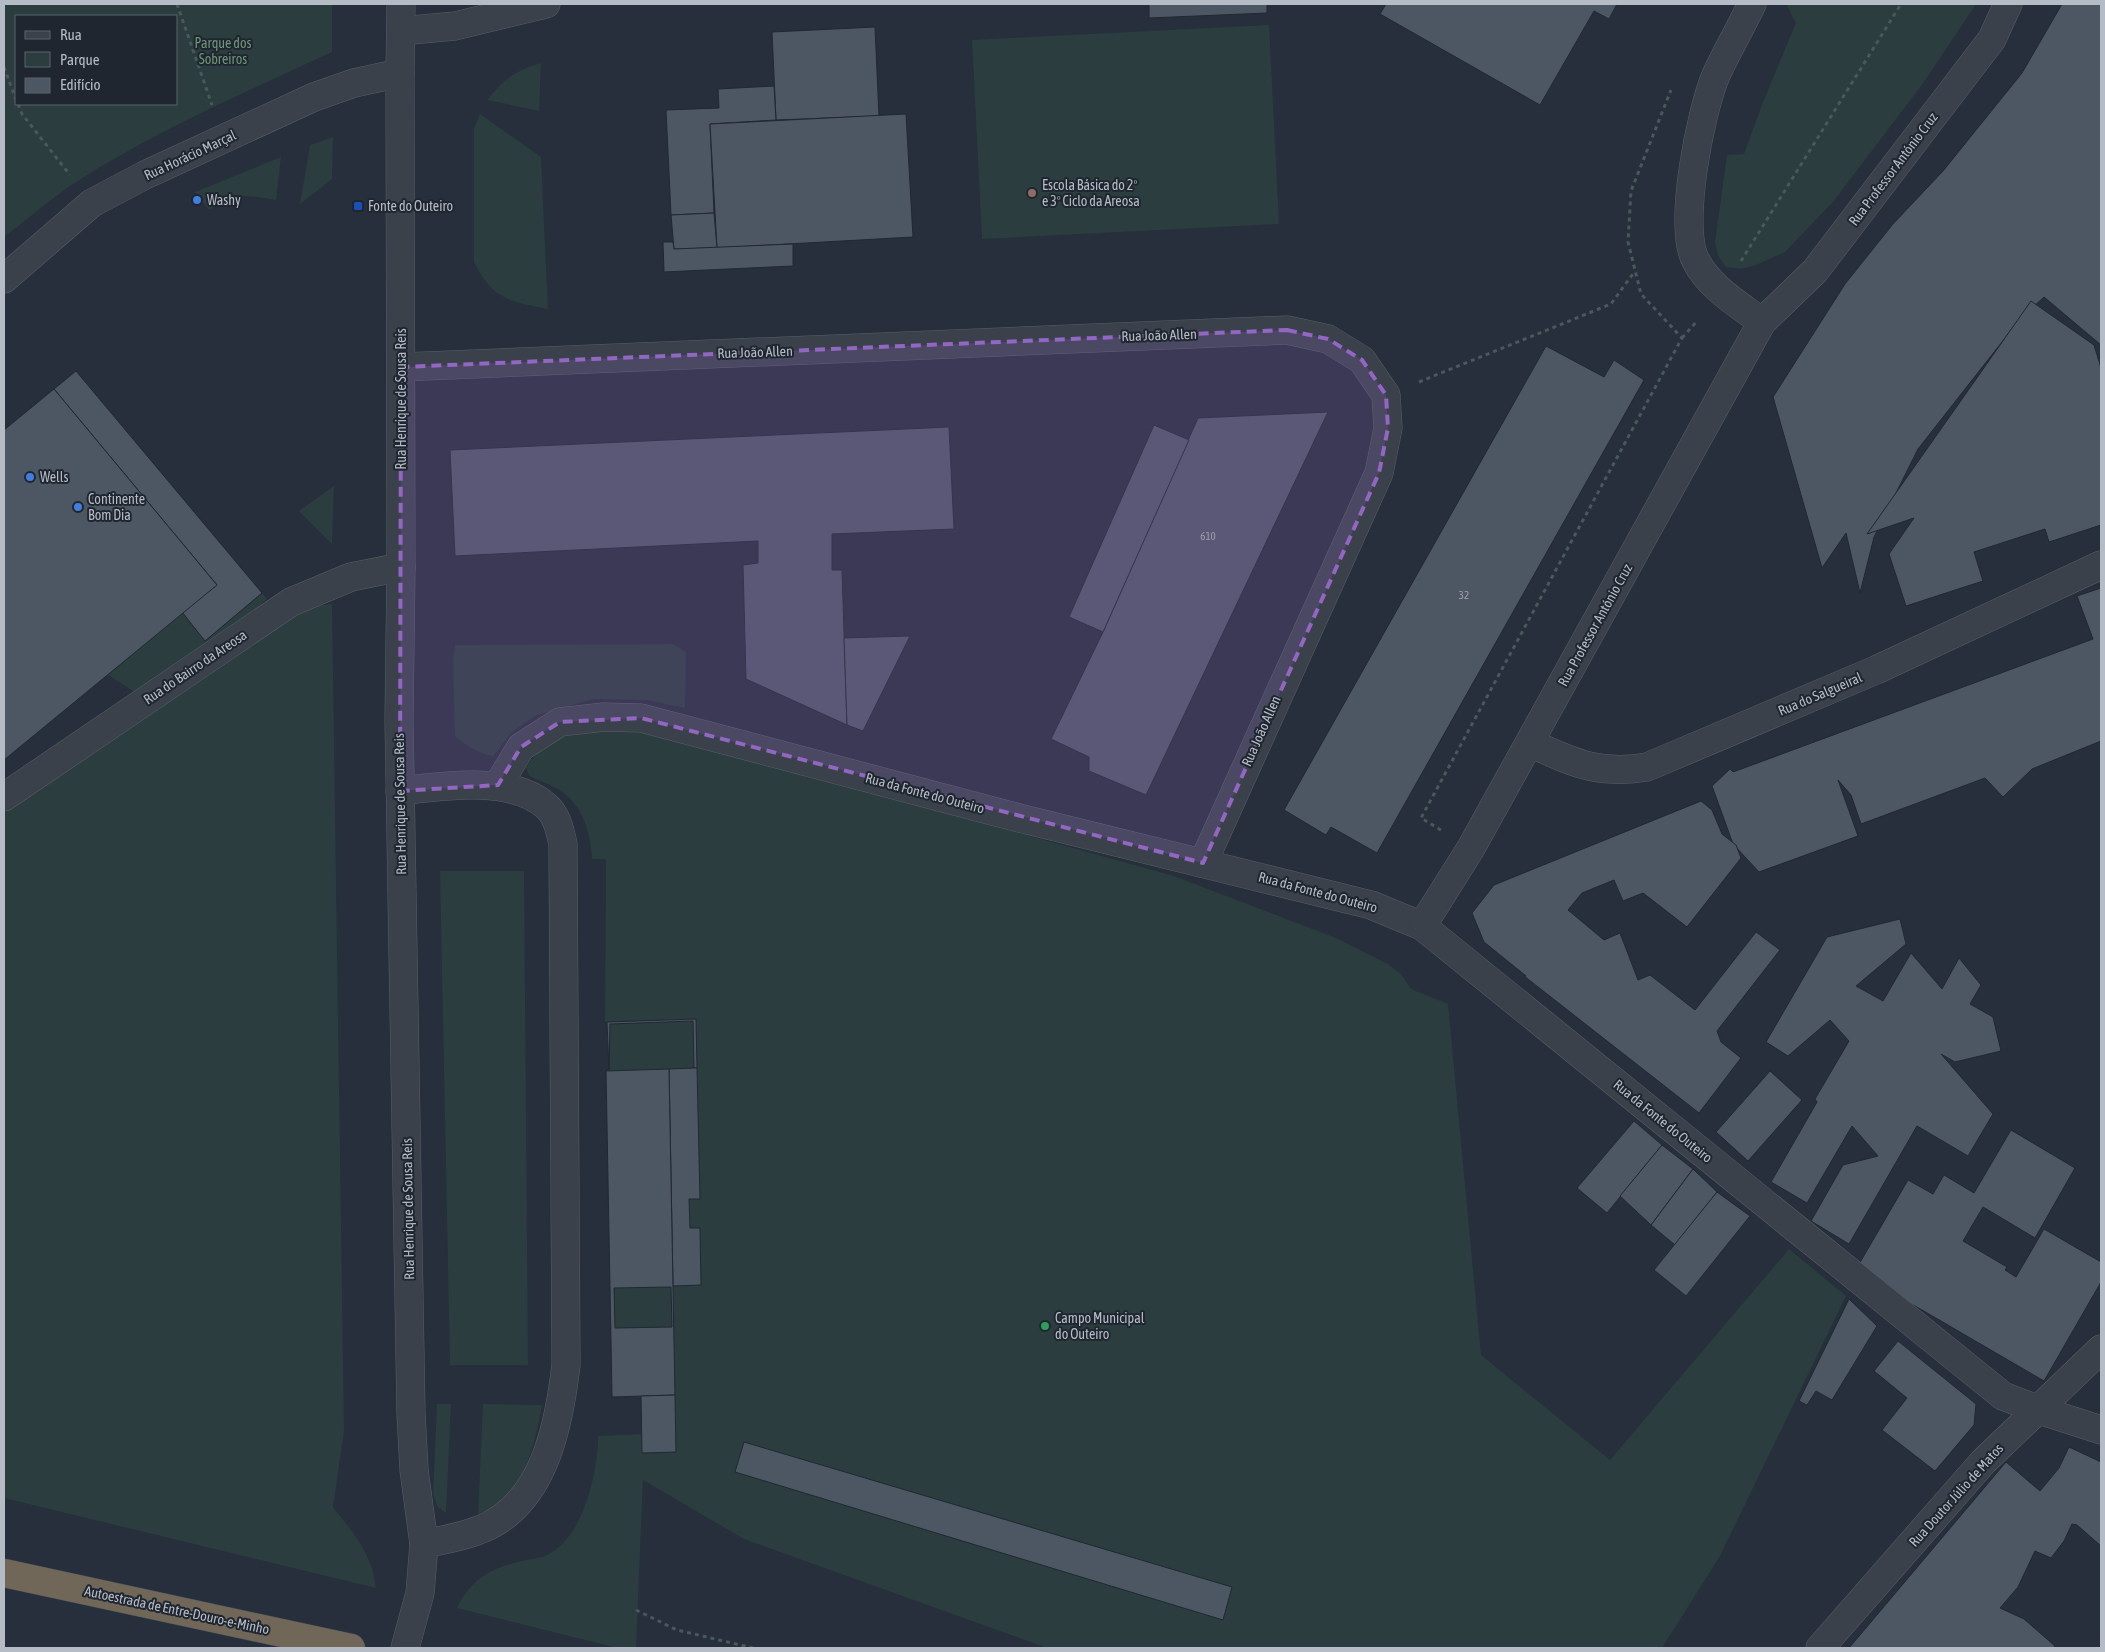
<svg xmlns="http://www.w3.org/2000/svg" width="2105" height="1652" font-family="'Asap Condensed',sans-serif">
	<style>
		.green { fill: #2b3d3e; fill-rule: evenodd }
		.building { fill: #4d5663; stroke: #212832; fill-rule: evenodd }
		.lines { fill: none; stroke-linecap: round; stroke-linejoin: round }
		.minor-casing { stroke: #585f69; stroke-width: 29 }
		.motorway-casing { stroke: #454c56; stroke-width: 29 }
		.path { stroke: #48585b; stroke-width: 3; stroke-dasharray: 4 4; stroke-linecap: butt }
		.minor { stroke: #3a414b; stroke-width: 28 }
		.motorway { stroke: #706758; stroke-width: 28 }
		.marked { fill: #9266c2; fill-opacity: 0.2; stroke: #9266c2; stroke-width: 4; stroke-dasharray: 10 6; stroke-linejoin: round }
		.education-dot { fill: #8d6e63; stroke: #1f2630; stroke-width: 2 }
		.shop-dot { fill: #3f7fe0; stroke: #1f2630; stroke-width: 2 }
		.transit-dot { fill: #1a4fb4; stroke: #1f2630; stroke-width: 2 }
		.leisure-dot { fill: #2e9e5b; stroke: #1f2630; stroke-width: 2 }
		.labels { text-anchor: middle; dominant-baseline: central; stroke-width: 4; stroke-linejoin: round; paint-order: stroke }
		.number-label { font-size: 11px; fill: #9ba2ad }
		.park-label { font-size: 14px; fill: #6f9578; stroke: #1f2630 }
		.street-label { font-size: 14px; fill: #b5bcc6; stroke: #1f2630 }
		.poi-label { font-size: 14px; fill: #b5bcc6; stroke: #1f2630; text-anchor: start }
	</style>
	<rect width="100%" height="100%" fill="#262f3b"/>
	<g class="green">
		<path d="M 4,4 L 332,4 L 332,52 C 244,93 155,131 73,184 C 49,200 27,220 4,237 ZM 16,16 L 176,16 L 176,104 L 16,104 Z"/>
		<path d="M 1789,4 L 1976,4 L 1924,82 L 1833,202 L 1785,252 L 1756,265 L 1741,269 L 1726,267 L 1718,256 L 1715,242 L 1727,155 L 1744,154 L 1763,102 L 1796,23 L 1787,6 Z"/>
		<path d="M 1269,25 L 1279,224 L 982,239 L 972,40 Z"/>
		<path d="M 541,63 L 539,111 L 487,100 C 506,77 513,72 541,63 Z"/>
		<path d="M 480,114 L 541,157 L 548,309 C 509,301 493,300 474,262 L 474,129 Z"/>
		<path d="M 333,137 L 332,179 L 300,204 L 310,145 Z"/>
		<path d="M 281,157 L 276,200 C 241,195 240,192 209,210 L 195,192 Z"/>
		<path d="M 334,486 L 332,544 L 299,511 Z"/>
		<path d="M 262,593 L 267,599 L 227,633 L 138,694 L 108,675 L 182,612 L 205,641 Z"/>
		<path d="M 332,604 L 344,1431 L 333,1507 C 354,1534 372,1553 376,1588 L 4,1498 L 4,814 L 304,607 Z"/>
		<path d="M 673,644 L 686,652 L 685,708 L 647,700 L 593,699 L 535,716 L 512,732 L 493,756 C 477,753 467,746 455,736 L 453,660 L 455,645 Z"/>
		<path d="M 587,728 L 665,735 L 1174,876 L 1336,938 L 1388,964 L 1401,974 L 1411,989 L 1448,1004 L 1481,1355 L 1610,1460 L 1789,1249 L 1846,1296 L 1720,1556 L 1662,1648 L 1047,1648 L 744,1539 L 643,1480 L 636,1648 L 617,1648 L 457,1608 C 471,1579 491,1568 522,1561 C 529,1559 538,1559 545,1556 C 583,1540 598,1473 598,1436 L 642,1434 L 641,1396 L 612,1397 L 606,1071 L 609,1070 L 607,1022 L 605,1022 L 606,859 L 592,859 C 591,834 583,806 561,791 C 551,784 539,781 529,776 L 526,768 C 541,742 560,736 587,728 Z"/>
		<path d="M 440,871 L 524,871 L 528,1365 L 450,1365 Z"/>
		<path d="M 437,1404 L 451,1404 L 446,1513 L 437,1506 L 433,1493 Z"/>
		<path d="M 483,1404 L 542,1405 C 536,1438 526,1486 496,1506 C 491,1509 484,1512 478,1514 Z"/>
	</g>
	<g class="building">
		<path d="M 1149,4 L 1267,4 L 1267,13 L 1149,18 Z"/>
		<path d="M 1386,4 L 1617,4 L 1609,19 L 1594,11 L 1540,105 L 1380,14 Z"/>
		<path d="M 2062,4 L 2101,4 L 2101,345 L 2044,297 L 2020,319 L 1918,449 L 1874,537 L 1860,593 L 1846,533 L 1822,568 L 1773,397 L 1845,284 L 1893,224 L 1943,171 L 2022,73 Z"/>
		<path d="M 875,27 L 879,116 L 776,120 L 772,32 Z"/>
		<path d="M 774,86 L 776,120 L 710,124 L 714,213 L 671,215 L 666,110 L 719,108 L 718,89 Z"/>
		<path d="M 906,114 L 913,237 L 717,248 L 710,124 Z"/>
		<path d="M 714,213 L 717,248 L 674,249 L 671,215 Z"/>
		<path d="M 663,242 L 673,242 L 674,249 L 793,244 L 793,266 L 664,272 Z"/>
		<path d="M 2031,301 L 2094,345 L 2101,368 L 2101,525 L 2049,542 L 2045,529 L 1974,552 L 1983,581 L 1906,606 L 1889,554 L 1914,518 L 1867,534 Z"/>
		<path d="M 1546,346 L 1604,377 L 1614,360 L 1644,380 L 1377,853 L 1331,827 L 1326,835 L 1284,810 Z"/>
		<path d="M 76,371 L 262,593 L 205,641 L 182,612 L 217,585 L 54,389 Z"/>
		<path d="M 54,389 L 217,585 L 4,760 L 4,430 Z"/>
		<path d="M 1328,412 L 1146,795 L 1089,771 L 1089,757 L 1051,739 L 1103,632 L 1198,418 Z"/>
		<path d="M 1154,425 L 1189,440 L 1103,632 L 1069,617 Z"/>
		<path d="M 949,427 L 954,529 L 832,534 L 832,570 L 842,570 L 847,725 L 746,679 L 743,565 L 758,563 L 758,541 L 455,556 L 450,450 Z"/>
		<path d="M 2101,588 L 2101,741 L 2032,769 L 2003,797 L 1985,778 L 1861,824 L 1851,795 L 1838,780 L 1858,836 L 1759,872 L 1733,844 L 1712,786 L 1730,769 L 1733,772 L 2093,639 L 2077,596 Z"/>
		<path d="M 910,636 L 863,731 L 847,725 L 844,638 Z"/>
		<path d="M 1701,801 L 1712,810 L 1722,834 L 1736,845 L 1741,858 L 1687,927 L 1643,893 L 1623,901 L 1614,880 L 1582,893 L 1568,910 L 1604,940 L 1620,933 L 1638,980 L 1650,975 L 1695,1010 L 1756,932 L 1780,950 L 1717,1031 L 1721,1042 L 1741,1058 L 1699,1113 L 1524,976 L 1526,976 L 1484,942 L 1472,913 L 1494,885 Z"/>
		<path d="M 1900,919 L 1906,944 L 1856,986 L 1883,1001 L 1911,953 L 1942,989 L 1959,958 L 1981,985 L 1970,1004 L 1993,1017 L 2001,1051 L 1955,1062 L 1941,1054 L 1993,1114 L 1968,1156 L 1917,1126 L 1849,1244 L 1811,1221 L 1843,1165 L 1878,1156 L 1852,1126 L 1807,1203 L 1771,1182 L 1817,1102 L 1815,1099 L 1849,1041 L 1830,1020 L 1788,1056 L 1766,1042 L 1827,937 Z"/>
		<path d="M 696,1019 L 697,1068 L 694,1068 L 693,1021 L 610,1024 L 609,1070 L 607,1022 Z"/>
		<path d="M 694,1068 L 697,1068 L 700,1199 L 689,1199 L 690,1228 L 700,1228 L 701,1285 L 673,1286 L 669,1069 Z"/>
		<path d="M 669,1069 L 675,1395 L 612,1397 L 606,1071 ZM 671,1287 L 672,1327 L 615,1328 L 614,1288 Z"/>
		<path d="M 1770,1071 L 1802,1100 L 1748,1161 L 1716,1132 Z"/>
		<path d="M 1634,1121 L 1662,1145 L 1607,1213 L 1577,1188 Z"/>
		<path d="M 2011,1130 L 2075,1168 L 2035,1238 L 1983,1207 L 1963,1241 L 2007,1267 L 2005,1270 L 2016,1277 L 2044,1229 L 2101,1262 L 2101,1282 L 2044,1381 L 1855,1271 L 1908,1180 L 1933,1194 L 1944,1175 L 1974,1193 Z"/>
		<path d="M 1662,1145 L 1693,1169 L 1651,1225 L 1620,1196 Z"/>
		<path d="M 1693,1169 L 1717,1192 L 1675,1245 L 1651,1225 Z"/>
		<path d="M 1717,1192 L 1750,1216 L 1686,1296 L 1654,1270 Z"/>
		<path d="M 1849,1299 L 1877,1326 L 1832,1400 L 1816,1391 L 1807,1405 L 1799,1401 Z"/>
		<path d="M 1898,1341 L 1976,1404 L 1974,1425 L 1935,1471 L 1882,1430 L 1907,1398 L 1874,1371 Z"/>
		<path d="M 675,1395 L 676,1452 L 642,1453 L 641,1396 Z"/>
		<path d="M 744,1442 L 1232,1587 L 1223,1620 L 735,1472 Z"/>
		<path d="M 2069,1447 L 2101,1462 L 2101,1546 L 2077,1525 L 2072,1524 L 2064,1541 L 2051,1558 L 2035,1551 L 2018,1587 L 2000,1608 L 2024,1619 L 2055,1646 L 2054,1648 L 1849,1648 L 2006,1462 L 2040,1491 L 2059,1468 Z"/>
	</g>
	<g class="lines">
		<g class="minor-casing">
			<g id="minor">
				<path d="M 401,4 L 400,73 L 401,567 L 399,720 L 411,1413 L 414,1470 L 424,1544 L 420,1593 L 405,1648"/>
				<path d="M 1752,4 C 1741,27 1727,51 1716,75 C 1701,110 1677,227 1696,261 C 1710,288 1738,304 1762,322"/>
				<path d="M 401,31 L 455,26 L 546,4"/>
				<path d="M 4,279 L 92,203 L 145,175 L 314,97 L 354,83 L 400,73"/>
				<path d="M 401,367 L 1287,330 L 1328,339 L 1362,360 L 1386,395 L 1388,428 L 1379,473 L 1203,863"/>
				<path d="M 1530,743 C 1574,763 1598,775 1647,767 L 1876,670 L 2101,565"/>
				<path d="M 498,785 L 521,747 L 560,722 L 604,717 L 641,718 L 1023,819 L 1371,905 L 1422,926 L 2003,1396 L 2039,1410 L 2101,1430"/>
				<path d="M 400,791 C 443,786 511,775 546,806 C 557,815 560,831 563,844 L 566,1365 C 559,1425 544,1506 479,1530 C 462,1537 442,1540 424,1544"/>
				<path d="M 4,797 L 291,602 L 351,577 L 401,567"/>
				<path d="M 1422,926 L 1471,848 L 1762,322 L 1815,271 L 1992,39 L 2008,4"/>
				<path d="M 1820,1648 L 1983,1462 L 2101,1349"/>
			</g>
		</g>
		<g class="motorway-casing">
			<path id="motorway" d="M 4,1573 L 351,1648"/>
		</g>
		<g class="path">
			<path d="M 177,4 L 212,105"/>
			<path d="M 4,67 L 16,100"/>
			<path d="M 18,104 L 22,114 L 70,175"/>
			<path d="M 1741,261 L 1901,4"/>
			<path d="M 1682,338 L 1698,320"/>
			<path d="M 1419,382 L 1611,304 L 1635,271"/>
			<path d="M 1441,830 L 1421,818 L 1682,338 L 1641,294 L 1628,242 L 1631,191 L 1671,90"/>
			<path d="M 636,1610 L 677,1630 L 753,1648"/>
		</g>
		<use href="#minor" class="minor"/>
		<use href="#motorway" class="motorway"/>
	</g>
	<path class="marked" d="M 1287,330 L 1328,339 L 1362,360 L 1386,395 L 1388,428 L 1379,473 L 1203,863 L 641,718 L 560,722 L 521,747 L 498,785 L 400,791 L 401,367 Z"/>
	<circle class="education-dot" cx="1032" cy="193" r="5"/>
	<g class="shop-dot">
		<circle cx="197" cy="200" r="5"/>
		<circle cx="30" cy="477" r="5"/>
		<circle cx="78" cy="507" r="5"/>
	</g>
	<rect class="transit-dot" x="353" y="201" width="10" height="10" rx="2.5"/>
	<circle class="leisure-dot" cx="1045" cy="1326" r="5"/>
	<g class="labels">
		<g class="number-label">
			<text x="1208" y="536">610</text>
			<text x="1464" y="595">32</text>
		</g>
		<g class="park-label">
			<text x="223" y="43">Parque dos<tspan x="223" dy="16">Sobreiros</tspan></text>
		</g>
		<g class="street-label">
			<text transform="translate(190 155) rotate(-25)">Rua Horácio Marçal</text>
			<text transform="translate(1893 169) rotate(-53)">Rua Professor António Cruz</text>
			<text transform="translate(1159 335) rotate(-2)">Rua João Allen</text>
			<text transform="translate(755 352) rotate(-2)">Rua João Allen</text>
			<text transform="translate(401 399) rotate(-90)">Rua Henrique de Sousa Reis</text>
			<text transform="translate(1595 625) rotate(-61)">Rua Professor António Cruz</text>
			<text transform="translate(195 667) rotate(-34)">Rua do Bairro da Areosa</text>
			<text transform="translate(1820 694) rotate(-23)">Rua do Salgueiral</text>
			<text transform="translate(1261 731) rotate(-66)">Rua João Allen</text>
			<text transform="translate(925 793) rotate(15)">Rua da Fonte do Outeiro</text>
			<text transform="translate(400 804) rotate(-91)">Rua Henrique de Sousa Reis</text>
			<text transform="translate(1318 892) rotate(15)">Rua da Fonte do Outeiro</text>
			<text transform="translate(1663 1121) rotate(39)">Rua da Fonte do Outeiro</text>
			<text transform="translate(408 1209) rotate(-91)">Rua Henrique de Sousa Reis</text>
			<text transform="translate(1956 1495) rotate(-48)">Rua Doutor Júlio de Matos</text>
			<text transform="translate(177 1610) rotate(12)">Autoestrada de Entre-Douro-e-Minho</text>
		</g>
		<g class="poi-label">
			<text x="1042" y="185">Escola Básica do 2º<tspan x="1042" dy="16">e 3º Ciclo da Areosa</tspan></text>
			<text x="207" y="200">Washy</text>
			<text x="368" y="206">Fonte do Outeiro</text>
			<text x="40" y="477">Wells</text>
			<text x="88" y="499">Continente<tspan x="88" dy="16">Bom Dia</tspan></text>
			<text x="1055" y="1318">Campo Municipal<tspan x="1055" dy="16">do Outeiro</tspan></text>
		</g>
	</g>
	<rect width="2105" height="1652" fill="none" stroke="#b5bcc6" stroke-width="10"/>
	<rect x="15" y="15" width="162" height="90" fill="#1f2630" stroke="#5b626c"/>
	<rect x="25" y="31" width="25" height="8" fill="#3a414b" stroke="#5b626c"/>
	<text x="60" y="40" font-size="15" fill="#b5bcc6">Rua</text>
	<rect x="25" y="52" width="25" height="15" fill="#2b3d3e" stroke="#5b626c"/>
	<text x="60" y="65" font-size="15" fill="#b5bcc6">Parque</text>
	<rect x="25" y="78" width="25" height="15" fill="#4d5663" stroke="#5b626c"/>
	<text x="60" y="90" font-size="15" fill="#b5bcc6">Edifício</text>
</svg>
